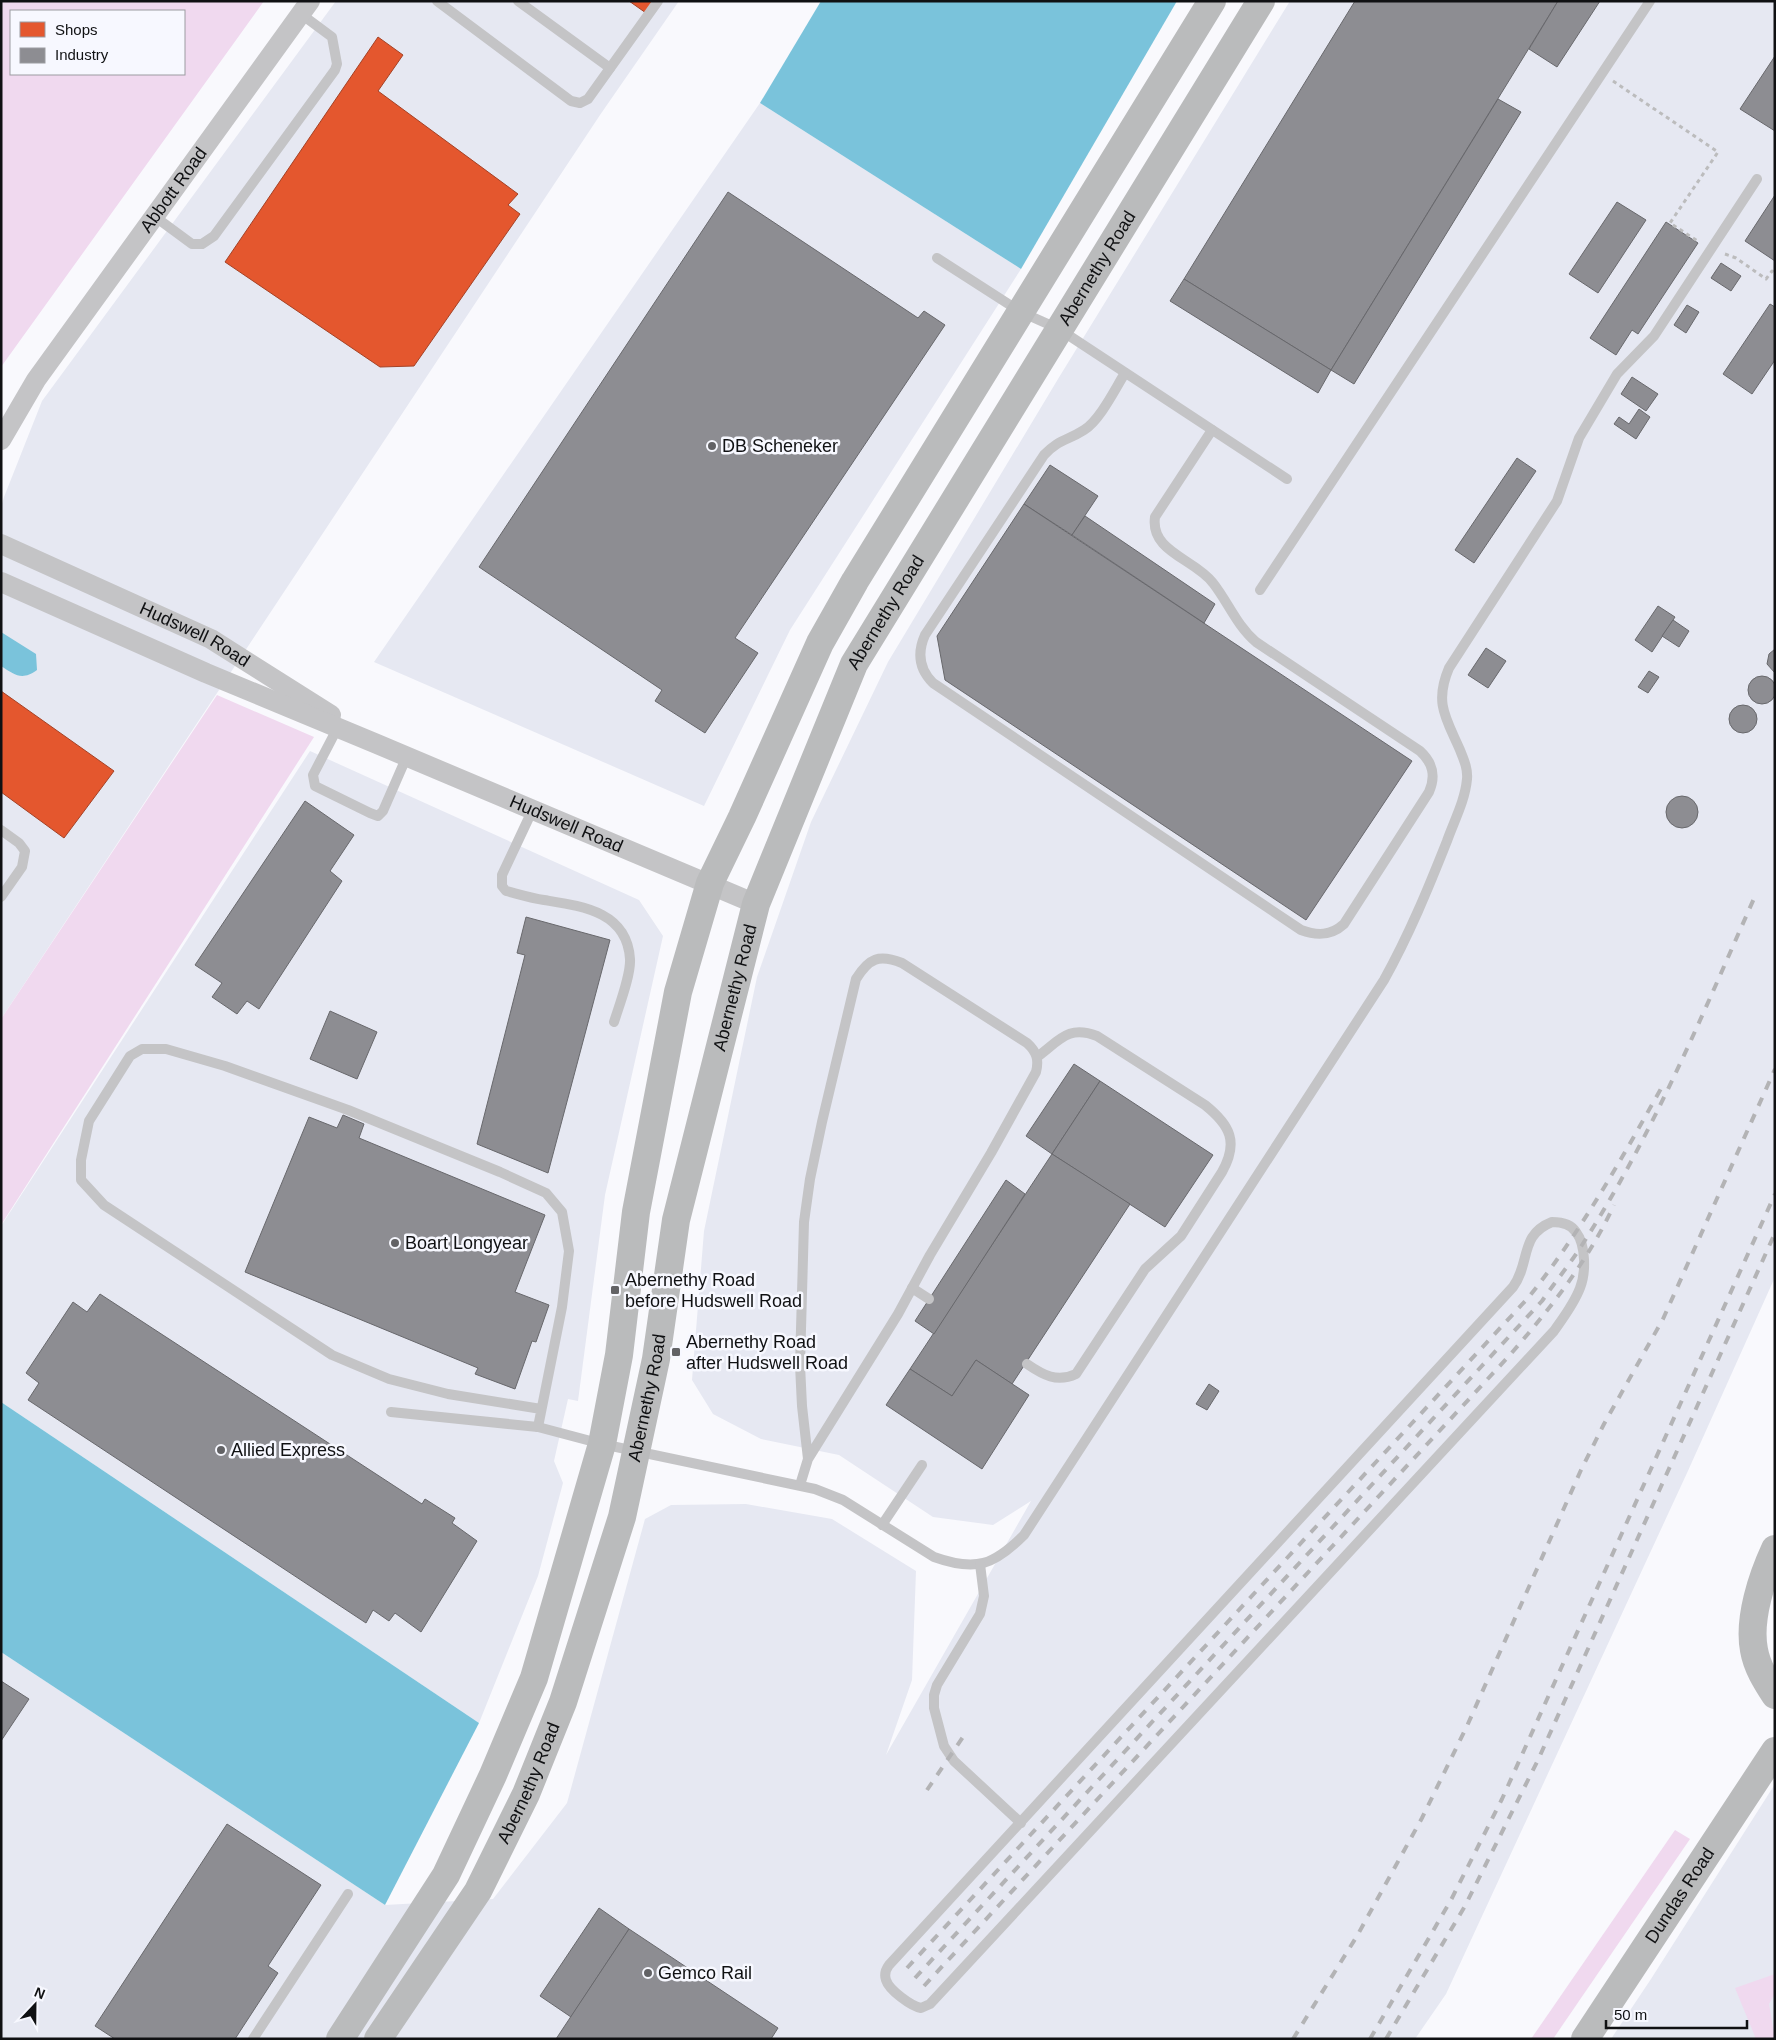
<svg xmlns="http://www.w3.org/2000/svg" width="1776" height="2040" font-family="Helvetica,sans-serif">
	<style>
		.built { fill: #e6e8f2 }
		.green { fill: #f0d9ef; fill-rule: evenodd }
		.water { fill: #7ac3db }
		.shops { fill: #e4572e; stroke: #a44226 }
		.industry { fill: #8d8d92; stroke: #68686c }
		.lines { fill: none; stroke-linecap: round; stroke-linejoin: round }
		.path { stroke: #bcbcbd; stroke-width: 3; stroke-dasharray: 4 4; stroke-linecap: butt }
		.lane { stroke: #c4c4c6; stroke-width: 10 }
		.street { stroke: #c4c4c6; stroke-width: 20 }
		.secondary { stroke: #babbbc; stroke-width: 28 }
		.rail { stroke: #b3b3b5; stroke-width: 4; stroke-dasharray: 9 9; stroke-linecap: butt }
		.poi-dot { fill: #626265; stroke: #f7f8ff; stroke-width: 2 }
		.labels { text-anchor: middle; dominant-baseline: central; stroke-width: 5; stroke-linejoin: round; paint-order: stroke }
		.street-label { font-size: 18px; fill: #101113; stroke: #f7f8ff }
		.poi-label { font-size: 18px; fill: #101113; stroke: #f7f8ff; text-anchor: start }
	</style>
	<rect width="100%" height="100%" fill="#f9f9fd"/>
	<g class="built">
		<path d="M 336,1 L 679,1 L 600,115 L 1,1019 L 1,507 L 4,497 L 42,401 Z"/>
		<path d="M 1290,1 L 1775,1 L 1775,1277 L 1687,1473 L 1446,1994 L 1415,2039 L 1,2039 L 1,1652 L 385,1905 L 493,1899 L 567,1803 L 645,1519 L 671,1505 L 746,1504 L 832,1519 L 916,1571 L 912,1680 L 886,1755 L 1031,1501 L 993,1525 L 933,1517 L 839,1455 L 761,1439 L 713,1414 L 692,1380 L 704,1231 L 757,977 L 811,822 L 888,662 L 1058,379 Z"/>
		<path d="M 760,103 L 1021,269 L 790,630 L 704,806 L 374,662 Z"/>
		<path d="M 310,751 L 639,900 L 663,936 L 605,1195 L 578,1401 L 568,1399 L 554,1461 L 563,1483 L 538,1576 L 479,1723 L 1,1402 L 1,1226 Z"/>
		<path d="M 1775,1784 L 1775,2039 L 1611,2039 L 1651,1979 Z"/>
	</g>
	<g class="green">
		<path d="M 1,1 L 264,1 L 1,367 ZM 11,11 L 184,11 L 184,74 L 11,74 Z"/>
		<path d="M 217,695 L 314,737 L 1,1225 L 1,1019 Z"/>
		<path d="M 1675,1830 L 1690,1839 L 1553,2039 L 1531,2039 Z"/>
		<path d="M 1775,1974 L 1775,1993 L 1769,2004 L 1775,2039 L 1756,2039 L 1735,1988 Z"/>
	</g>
	<g class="water">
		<path d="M 821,1 L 1177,1 L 1021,269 L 760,103 Z"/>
		<path d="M 1,632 L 36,654 L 37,670 C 22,681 15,675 1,666 Z"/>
		<path d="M 1,1402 L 479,1723 L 385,1905 L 1,1652 Z"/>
	</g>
	<g class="shops">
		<path d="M 629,1 L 653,1 L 646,13 Z"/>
		<path d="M 378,37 L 403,55 L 378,91 L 518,194 L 508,205 L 520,214 L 414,366 L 380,367 L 225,262 Z"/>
		<path d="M 1,691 L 114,771 L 64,838 L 1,792 Z"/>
	</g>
	<g class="industry">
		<path d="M 1355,1 L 1558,1 L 1331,370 L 1184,279 Z"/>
		<path d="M 1558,1 L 1600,1 L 1557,67 L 1529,49 Z"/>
		<path d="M 1775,56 L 1775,131 L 1740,109 Z"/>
		<path d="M 1498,99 L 1521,112 L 1354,384 L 1331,370 Z"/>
		<path d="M 728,192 L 918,318 L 924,311 L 945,325 L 735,638 L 758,653 L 705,733 L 655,701 L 662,690 L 479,567 Z"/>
		<path d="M 1775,195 L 1775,261 L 1745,241 Z"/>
		<path d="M 1617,202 L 1646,220 L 1598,293 L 1569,274 Z"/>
		<path d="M 1666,222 L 1698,243 L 1638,334 L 1632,330 L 1616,355 L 1590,338 Z"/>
		<path d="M 1721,263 L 1741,276 L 1731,291 L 1711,278 Z"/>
		<path d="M 1184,279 L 1331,370 L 1318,393 L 1170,301 Z"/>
		<path d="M 1770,304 L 1775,307 L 1775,360 L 1752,394 L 1723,374 Z"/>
		<path d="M 1687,305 L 1699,312 L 1686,333 L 1674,325 Z"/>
		<path d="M 1632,377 L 1658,394 L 1646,411 L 1621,394 Z"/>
		<path d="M 1639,409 L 1650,417 L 1636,439 L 1614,424 L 1619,417 L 1629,424 Z"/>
		<path d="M 1517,458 L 1536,471 L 1474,563 L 1455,550 Z"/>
		<path d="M 1050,465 L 1098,496 L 1072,535 L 1024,504 Z"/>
		<path d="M 1024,504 L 1412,761 L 1306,920 L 945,680 L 937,636 Z"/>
		<path d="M 1085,516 L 1215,604 L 1204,623 L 1072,535 Z"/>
		<path d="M 1658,606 L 1675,617 L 1652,652 L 1635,640 Z"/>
		<path d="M 1673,620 L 1689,631 L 1679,647 L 1662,636 Z"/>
		<path d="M 1486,648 L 1506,661 L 1488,688 L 1468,675 Z"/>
		<path d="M 1775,649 L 1775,673 L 1767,664 L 1769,654 Z"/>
		<path d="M 1649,671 L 1659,677 L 1648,693 L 1638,687 Z"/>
		<circle cx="1762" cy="690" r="14"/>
		<circle cx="1743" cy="719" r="14"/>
		<circle cx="1682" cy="812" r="16"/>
		<path d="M 305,801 L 354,835 L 330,871 L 342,881 L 259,1009 L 247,1001 L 237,1014 L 212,997 L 222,983 L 195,965 Z"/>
		<path d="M 526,917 L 610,940 L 548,1173 L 477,1144 L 525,955 L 517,953 Z"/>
		<path d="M 330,1011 L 377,1032 L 357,1079 L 310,1059 Z"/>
		<path d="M 1074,1064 L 1100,1081 L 1052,1154 L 1026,1136 Z"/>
		<path d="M 1100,1081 L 1213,1155 L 1165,1227 L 1052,1154 Z"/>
		<path d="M 343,1115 L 364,1124 L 359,1138 L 545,1215 L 515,1292 L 549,1305 L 536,1342 L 532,1341 L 515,1389 L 475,1374 L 478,1368 L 245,1272 L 309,1117 L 337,1128 Z"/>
		<path d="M 1052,1154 L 1130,1204 L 1012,1384 L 976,1360 L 952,1396 L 910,1369 Z"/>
		<path d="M 1006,1180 L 1025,1194 L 934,1334 L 915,1321 Z"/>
		<path d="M 100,1294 L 422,1504 L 425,1499 L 455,1518 L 452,1523 L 477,1541 L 421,1632 L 395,1613 L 389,1621 L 373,1610 L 366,1623 L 28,1400 L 39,1383 L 26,1373 L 73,1302 L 87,1312 Z"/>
		<path d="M 976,1360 L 1029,1395 L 982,1469 L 886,1405 L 910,1369 L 952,1396 Z"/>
		<path d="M 1209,1384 L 1219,1391 L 1207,1410 L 1196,1404 Z"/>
		<path d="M 1,1681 L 29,1699 L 1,1741 Z"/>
		<path d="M 227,1824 L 321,1885 L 268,1966 L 278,1973 L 235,2039 L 115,2039 L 95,2026 Z"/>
		<path d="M 599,1908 L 629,1929 L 571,2017 L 540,1996 Z"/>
		<path d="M 629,1929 L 778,2028 L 771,2039 L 556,2039 Z"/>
	</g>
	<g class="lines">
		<g class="path">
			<path d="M 1613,81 L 1718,152 L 1670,223 L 1699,242"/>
			<path d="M 1725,254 L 1736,258 L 1766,279 L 1772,271 L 1775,273"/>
		</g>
		<g class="lane">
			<path d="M 437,1 L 571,101 L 580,103 L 588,99 L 658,1"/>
			<path d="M 518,1 L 610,68"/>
			<path d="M 154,216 L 192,244 L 202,244 L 214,236 L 335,70 L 337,64 L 332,37 L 301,14"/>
			<path d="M 937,258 L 1021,312 L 1059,329 L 1287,479"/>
			<path d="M 1125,373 C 1115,389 1100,420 1084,430 C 1067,441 1059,439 1044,455 L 925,635 C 917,653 919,669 933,683 L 1301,930 C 1317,936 1331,936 1344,924 L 1429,792 C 1436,776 1433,763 1420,751 L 1256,642 C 1237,626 1228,602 1213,583 C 1195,559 1150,552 1155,517 L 1212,430"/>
			<path d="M 1260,590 L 1650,1"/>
			<path d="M 338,727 L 313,775 L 315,786 L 370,813 L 378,816 L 383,811 L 407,756"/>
			<path d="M 533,809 L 502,875 L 502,886 L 506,891 C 518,894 531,898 544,900 C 581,906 627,911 630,959 C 631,975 619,1006 614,1022"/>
			<path d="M 1,830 L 19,843 L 25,851 L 22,867 L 1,897"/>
			<path d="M 1552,1222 C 1561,1222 1571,1224 1576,1232 C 1586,1245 1586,1273 1580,1288 C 1574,1304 1563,1318 1554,1331 L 930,2004 L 921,2008 C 911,2006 889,1990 886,1980 C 884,1974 886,1969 889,1965 L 1513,1287 C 1531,1262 1519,1235 1552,1222 Z"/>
			<path d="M 912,1288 L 929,1299"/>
			<path d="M 1027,1364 C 1043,1375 1057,1383 1076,1374 L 1145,1269 L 1181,1236 L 1222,1172 C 1239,1142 1230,1125 1205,1105 L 1097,1036 C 1068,1025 1060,1040 1037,1057"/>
			<path d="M 391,1412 L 538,1427 L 602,1444 L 815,1489 L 843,1500 L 934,1557 C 976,1572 994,1565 1024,1535 L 1384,980 C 1409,935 1428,889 1447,841 C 1454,821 1465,801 1467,779 C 1468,769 1464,760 1460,750 C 1446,718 1434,703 1449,668 L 1557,501 L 1579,438 L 1617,374 L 1654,336 L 1757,179"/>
			<path d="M 538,1427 L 562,1307 L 569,1251 L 562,1212 L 546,1193 L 500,1172 L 348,1110 L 225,1066 L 166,1049 L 142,1049 L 130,1056 L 89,1121 L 81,1160 L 81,1180 L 104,1205 L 332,1355 L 389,1379 L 448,1394 L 541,1409"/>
			<path d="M 800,1485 L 808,1459 L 898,1314 L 930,1255 L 991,1153 L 1036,1072 C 1039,1060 1037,1052 1027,1043 L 902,963 C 879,954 869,958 856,979 L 822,1122 L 810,1179 L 804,1222 L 800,1365 L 802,1406 L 808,1459"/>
			<path d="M 882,1525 L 922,1465"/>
			<path d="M 980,1564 L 984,1596 L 980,1614 L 937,1685 L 934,1695 L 934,1708 L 944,1746 L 954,1761 L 1021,1823"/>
			<path d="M 253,2039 L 348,1894"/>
		</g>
		<g class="street">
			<path id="s1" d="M 1,440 L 36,380 L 310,1"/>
			<path id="s2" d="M 1,544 L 211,639 L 331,715"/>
			<path id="s3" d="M 1,582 L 206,673 L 377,744 L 756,904"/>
		</g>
		<g class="secondary">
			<path d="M 1775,1549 C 1762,1577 1748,1619 1754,1650 C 1757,1667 1766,1681 1775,1695"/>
			<path d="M 340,2039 L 446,1875 L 493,1775 L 534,1678 L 602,1444 L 619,1355 L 636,1212 L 678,992 L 710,883 L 742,817 L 820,643 L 855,581 L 1212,1"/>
			<path id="s4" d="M 378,2039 L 478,1891 L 526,1794 L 563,1702 L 622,1517 L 656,1359 L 676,1220 L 756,904 L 854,664 L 1261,1"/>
			<path id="s5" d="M 1585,2039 L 1775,1751"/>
		</g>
		<g class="rail">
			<path d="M 927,1790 L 967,1731"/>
			<path d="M 907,1968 L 1528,1298 C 1581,1232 1622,1158 1663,1085"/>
			<path d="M 915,1978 L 1542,1301 C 1555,1282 1570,1264 1582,1245 C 1653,1135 1703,1013 1756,894"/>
			<path d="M 924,1986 L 1509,1356 C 1550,1309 1588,1261 1614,1205"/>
			<path d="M 1293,2039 L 1357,1936 L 1422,1818 L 1467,1726 L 1581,1470 L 1604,1424 L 1663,1319 L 1775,1069"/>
			<path d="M 1370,2039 L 1451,1900 L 1502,1799 L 1775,1194"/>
			<path d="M 1386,2039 L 1465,1906 L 1538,1760 L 1775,1233"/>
		</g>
	</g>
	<g class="poi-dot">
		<circle cx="712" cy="446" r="5"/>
		<circle cx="395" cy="1243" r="5"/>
		<rect x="610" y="1285" width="10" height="10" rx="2.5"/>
		<rect x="671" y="1347" width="10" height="10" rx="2.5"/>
		<circle cx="221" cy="1450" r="5"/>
		<circle cx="648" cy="1973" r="5"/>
	</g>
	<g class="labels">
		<g class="street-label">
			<text stroke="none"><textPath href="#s1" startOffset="304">Abbott Road</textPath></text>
			<text stroke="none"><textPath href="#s4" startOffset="1932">Abernethy Road</textPath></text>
			<text stroke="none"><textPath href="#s4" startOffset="1528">Abernethy Road</textPath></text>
			<text stroke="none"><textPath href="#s2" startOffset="214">Hudswell Road</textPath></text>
			<text stroke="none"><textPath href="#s3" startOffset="615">Hudswell Road</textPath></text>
			<text stroke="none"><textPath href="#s4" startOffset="1122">Abernethy Road</textPath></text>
			<text stroke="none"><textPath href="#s4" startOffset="702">Abernethy Road</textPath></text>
			<text stroke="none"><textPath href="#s4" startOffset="298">Abernethy Road</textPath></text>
			<text stroke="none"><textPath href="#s5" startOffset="172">Dundas Road</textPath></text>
		</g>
		<g class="poi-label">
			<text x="722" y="446">DB Scheneker</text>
			<text x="405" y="1243">Boart Longyear</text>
			<text x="625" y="1280">Abernethy Road<tspan x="625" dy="21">before Hudswell Road</tspan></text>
			<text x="686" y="1342">Abernethy Road<tspan x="686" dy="21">after Hudswell Road</tspan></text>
			<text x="231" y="1450">Allied Express</text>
			<text x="658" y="1973">Gemco Rail</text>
		</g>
	</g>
	<rect width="1776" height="2040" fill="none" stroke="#101113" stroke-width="5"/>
	<rect x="10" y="10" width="175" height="65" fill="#f7f8ff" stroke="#9b9ca1"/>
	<rect x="20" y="22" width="25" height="15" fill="#e4572e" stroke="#9b9ca1"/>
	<text x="55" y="35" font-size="15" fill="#101113">Shops</text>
	<rect x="20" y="48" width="25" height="15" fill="#8d8d92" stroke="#9b9ca1"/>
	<text x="55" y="60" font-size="15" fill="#101113">Industry</text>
	<g transform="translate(35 2005) rotate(22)" stroke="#f7f8ff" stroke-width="4" paint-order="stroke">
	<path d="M0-4L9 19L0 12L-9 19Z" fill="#101113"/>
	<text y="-8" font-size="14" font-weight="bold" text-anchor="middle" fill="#101113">N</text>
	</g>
	<path d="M1606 2020v8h141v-8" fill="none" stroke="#101113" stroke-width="2.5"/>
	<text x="1614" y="2020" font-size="15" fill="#101113" stroke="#f7f8ff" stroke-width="4" paint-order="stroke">50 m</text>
</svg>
